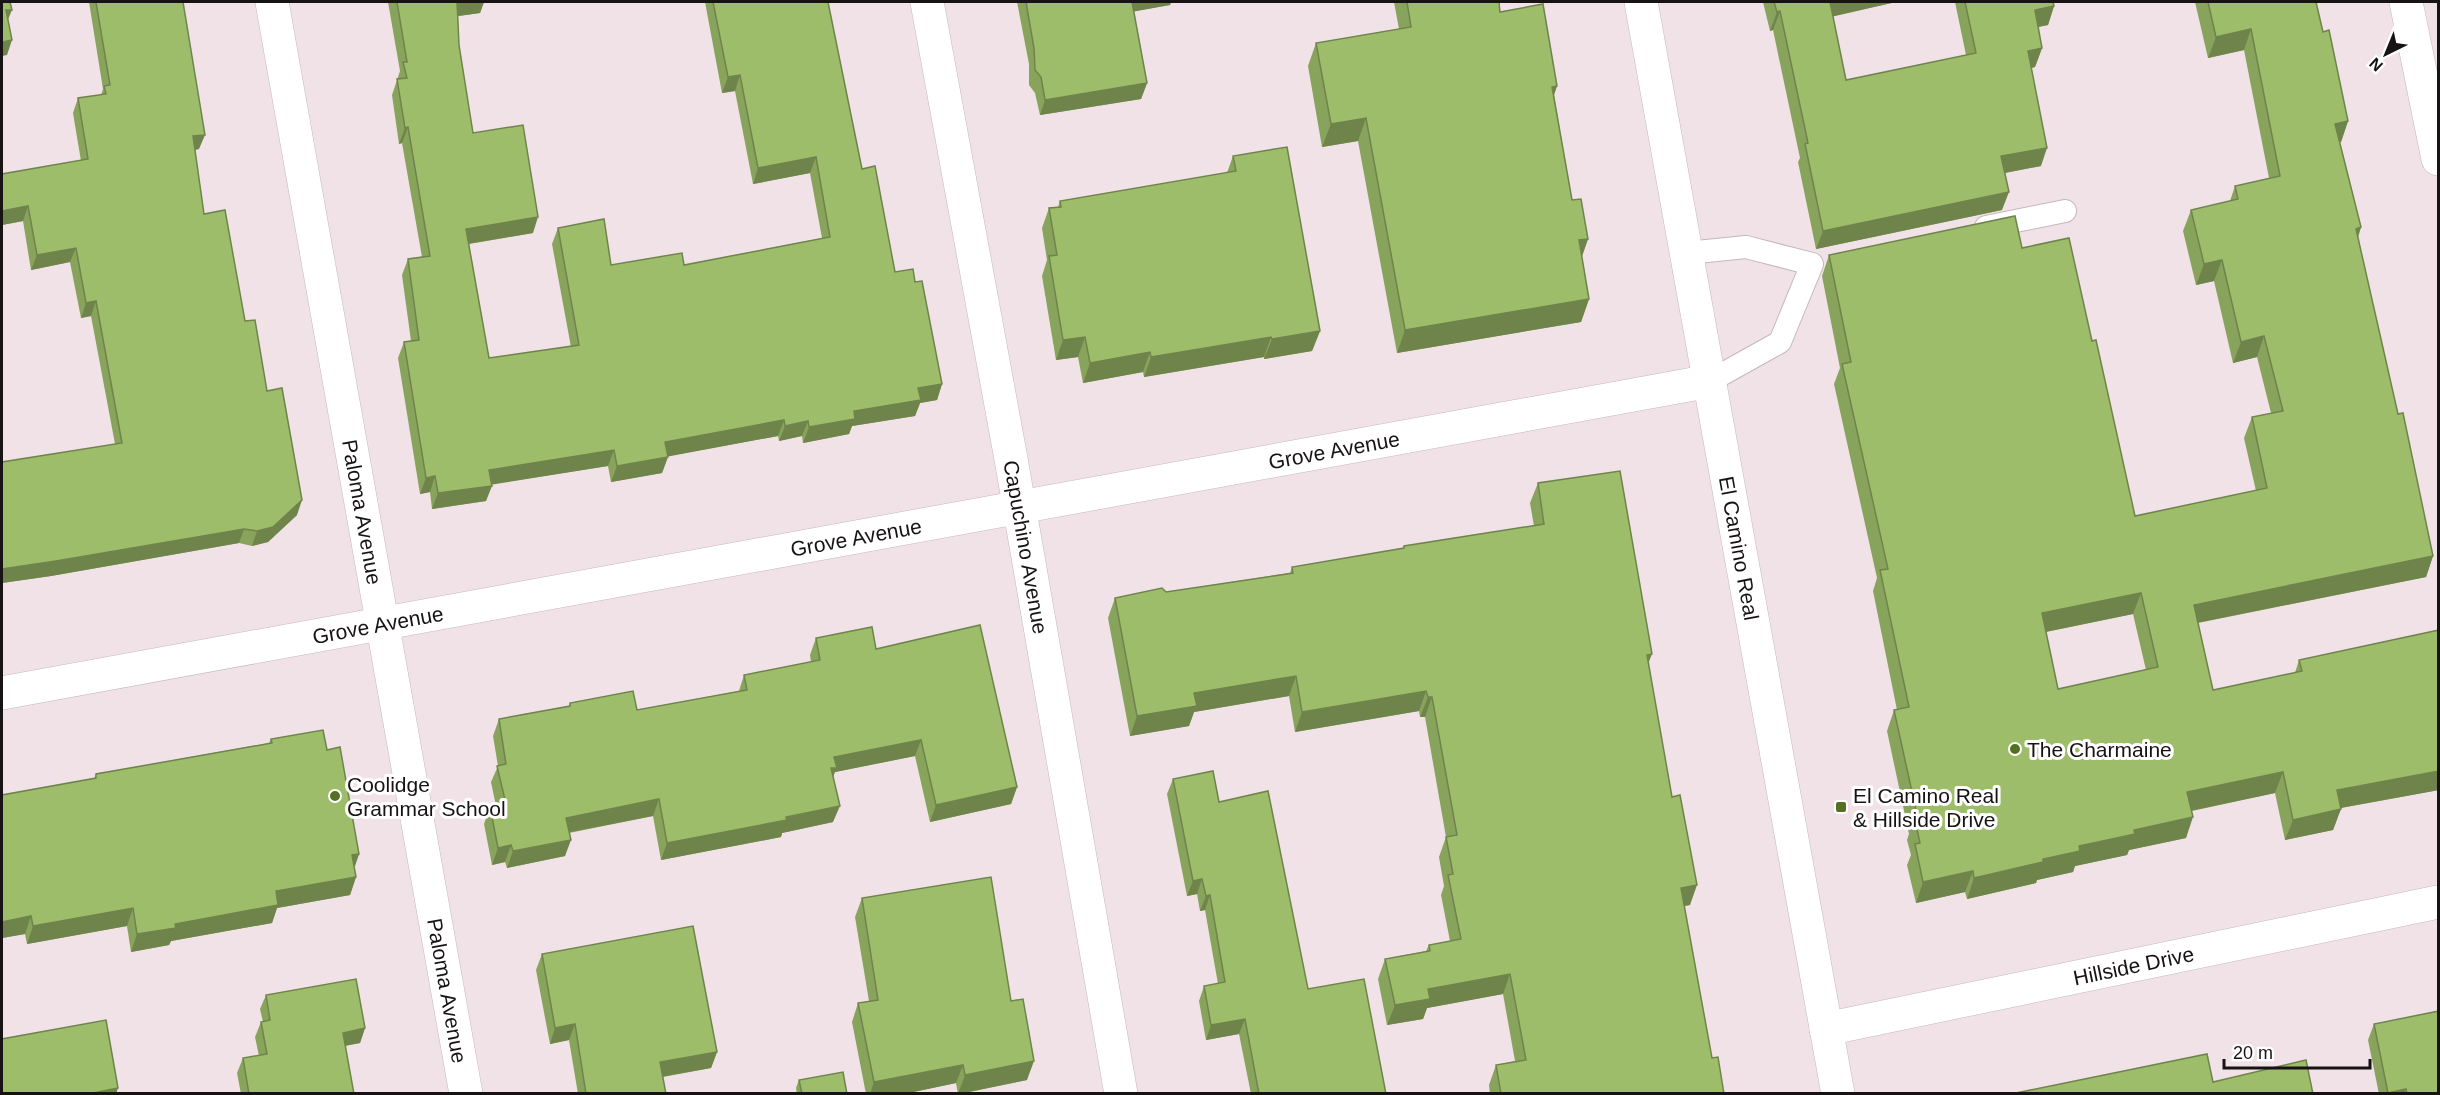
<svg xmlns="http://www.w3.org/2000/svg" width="2440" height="1095" font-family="Arial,sans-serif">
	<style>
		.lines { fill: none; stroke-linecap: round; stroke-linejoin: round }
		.lane-casing { stroke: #c5b7bc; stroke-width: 24 }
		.street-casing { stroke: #c5b7bc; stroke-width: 34 }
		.secondary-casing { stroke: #c5b7bc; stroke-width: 34 }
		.primary-casing { stroke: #c5b7bc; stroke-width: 34 }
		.lane { stroke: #fff; stroke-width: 22 }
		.street { stroke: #fff; stroke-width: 33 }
		.secondary { stroke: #fff; stroke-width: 33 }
		.primary { stroke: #fff; stroke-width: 33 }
		.wall { fill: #88a35c; fill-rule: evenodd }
		.shaded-wall { fill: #6f844b }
		.building { fill: #9ebd6b; stroke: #6f844b; stroke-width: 1.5; fill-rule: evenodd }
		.poi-dot { fill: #567023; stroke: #fff; stroke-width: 2 }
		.labels { text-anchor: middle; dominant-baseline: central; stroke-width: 6; stroke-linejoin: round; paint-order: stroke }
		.street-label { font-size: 21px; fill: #171213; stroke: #fff }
		.poi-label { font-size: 21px; fill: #171213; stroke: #fff; text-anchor: start }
	</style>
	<rect width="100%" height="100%" fill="#f1e2e7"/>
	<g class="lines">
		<g class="lane-casing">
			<g id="lane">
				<path d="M 1986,227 L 2065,211"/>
				<path d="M 1687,253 L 1746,247 L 1812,264 L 1780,342 L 1710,381"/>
			</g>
		</g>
		<g class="street-casing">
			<g id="street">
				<path id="s1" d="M 272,2 L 466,1094"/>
				<path id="s2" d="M 927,2 L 1011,459 L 1121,1094"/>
				<path d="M 2406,2 L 2438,159"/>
				<path id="s3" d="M 2,693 L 1710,381"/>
			</g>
		</g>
		<g class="secondary-casing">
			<g id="secondary">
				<path id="s4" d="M 1826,1029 L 2438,902"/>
			</g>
		</g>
		<g class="primary-casing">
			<g id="primary">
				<path id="s5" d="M 1641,2 L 1838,1094"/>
			</g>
		</g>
		<use href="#lane" class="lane"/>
		<use href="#street" class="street"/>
		<use href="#secondary" class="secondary"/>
		<use href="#primary" class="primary"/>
	</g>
	<g class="wall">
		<path d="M 89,2 L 183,2 L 199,149 L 195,150 L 204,214 L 245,321 L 267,391 L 297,515 L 268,542 L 252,546 L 239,543 L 51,576 L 2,583 L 2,462 L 115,444 L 91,316 L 81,318 L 70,262 L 31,270 L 23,221 L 2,225 L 2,174 L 81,161 L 73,113 L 78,98 L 101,95 L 103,89 Z"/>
		<path d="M 388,2 L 484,2 L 480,13 L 458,16 L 459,45 L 473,133 L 533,233 L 469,244 L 489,358 L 571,347 L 552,244 L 558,228 L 611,265 L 684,265 L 822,238 L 810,173 L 753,184 L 735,91 L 722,93 L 705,2 L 828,2 L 862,169 L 895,272 L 915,282 L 942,384 L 937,400 L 920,403 L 915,416 L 852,426 L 849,434 L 803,443 L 802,436 L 779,441 L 778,436 L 668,456 L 662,473 L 611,482 L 608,466 L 491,484 L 486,501 L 432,509 L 430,492 L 420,494 L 398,358 L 404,342 L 411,341 L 402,275 L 408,259 L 422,257 L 402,143 L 399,144 L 392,95 L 400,71 Z"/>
		<path d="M 1017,2 L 1171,2 L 1170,5 L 1134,11 L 1147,83 L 1141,99 L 1040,115 L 1035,93 L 1029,85 L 1029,64 Z"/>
		<path d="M 1394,2 L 1499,2 L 1500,12 L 1557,86 L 1554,95 L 1572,200 L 1588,239 L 1582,256 L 1589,299 L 1581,322 L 1397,353 L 1358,141 L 1322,147 L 1308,66 L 1316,43 L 1399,29 Z"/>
		<path d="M 1763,2 L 1896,2 L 1833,16 L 1846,80 L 1966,55 L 1955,2 L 2053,2 L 2054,6 L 2048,25 L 2038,27 L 2042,48 L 2035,67 L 2031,68 L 2041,166 L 2005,173 L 2002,210 L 1816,249 L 1798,162 L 1800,158 L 1773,30 L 1770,31 Z"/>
		<path d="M 2195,2 L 2316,2 L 2323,32 L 2348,121 L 2341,142 L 2340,142 L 2361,227 L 2358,238 L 2398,414 L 2433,556 L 2426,577 L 2198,623 L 2213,690 L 2295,673 L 2299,660 L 2439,630 L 2439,790 L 2341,808 L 2333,830 L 2285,840 L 2275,793 L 2192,811 L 2186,838 L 2129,850 L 2127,855 L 2075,866 L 2073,872 L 2037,880 L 2036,883 L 1967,899 L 1965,892 L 1916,903 L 1907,865 L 1911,855 L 1907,840 L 1909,834 L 1887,731 L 1894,710 L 1897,710 L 1873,591 L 1877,578 L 1834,384 L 1840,368 L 1822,276 L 1829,255 L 2022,248 L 2092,341 L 2135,516 L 2256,491 L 2244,438 L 2252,417 L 2271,413 L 2257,357 L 2233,363 L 2214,281 L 2196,285 L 2183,231 L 2191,210 L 2230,201 L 2235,186 L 2269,178 L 2244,50 L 2208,58 ZM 2133,614 L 2146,670 L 2058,689 L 2046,632 Z"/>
		<path d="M 1233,156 L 1320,331 L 1312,351 L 1264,359 L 1264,357 L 1144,377 L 1143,372 L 1083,383 L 1078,357 L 1056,360 L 1042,276 L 1047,260 L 1042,228 L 1049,208 L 1058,207 L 1060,201 L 1227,173 Z"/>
		<path d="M 1538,483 L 1648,663 L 1690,905 L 1684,906 L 1712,1058 L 1724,1094 L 1490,1094 L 1489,1085 L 1496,1065 L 1515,1061 L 1503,994 L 1427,1008 L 1423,1019 L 1387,1025 L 1378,979 L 1385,959 L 1426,951 L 1429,945 L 1450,941 L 1441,895 L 1444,886 L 1439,857 L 1446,837 L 1425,717 L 1420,717 L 1419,711 L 1295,732 L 1289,696 L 1194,712 L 1189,726 L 1130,736 L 1108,618 L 1115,598 L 1166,592 L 1290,573 L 1292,567 L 1403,549 L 1404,546 L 1534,526 L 1530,503 Z"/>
		<path d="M 816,638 L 876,649 L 1017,787 L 1011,804 L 930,822 L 915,756 L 835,772 L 833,777 L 833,822 L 782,833 L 781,837 L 661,860 L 653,816 L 569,833 L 565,856 L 507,868 L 505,862 L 492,865 L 484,824 L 490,807 L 496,806 L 491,782 L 498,766 L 493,736 L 499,719 L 569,706 L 570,703 L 637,710 L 739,691 L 744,675 L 811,662 L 810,655 Z"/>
		<path d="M 271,739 L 327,750 L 359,854 L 354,868 L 356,877 L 350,895 L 277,908 L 272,923 L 171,941 L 169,945 L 131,952 L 127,926 L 27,944 L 25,934 L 2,938 L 94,779 L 96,774 L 269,743 Z"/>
		<path d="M 1173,779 L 1219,802 L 1308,989 L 1386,1094 L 1251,1094 L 1239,1034 L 1206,1040 L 1199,1001 L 1204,986 L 1218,984 L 1205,910 L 1200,911 L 1197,894 L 1187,896 L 1167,794 Z"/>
		<path d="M 862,898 L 1011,1001 L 1027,1080 L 960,1094 L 958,1094 L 956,1083 L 904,1094 L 866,1094 L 852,1022 L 858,1003 L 869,1001 L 855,917 Z"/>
		<path d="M 542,954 L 717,1052 L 711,1068 L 663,1077 L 666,1094 L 578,1094 L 569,1040 L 550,1044 L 536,970 Z"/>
		<path d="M 266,995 L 365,1028 L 360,1043 L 345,1046 L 354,1094 L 241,1094 L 237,1073 L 243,1058 L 259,1056 L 255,1037 L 261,1022 L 263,1022 L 260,1009 Z"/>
		<path d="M 2374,1024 L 2439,1094 L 2379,1094 L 2368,1040 Z"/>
		<path d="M 799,1080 L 847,1094 L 797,1094 L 796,1088 Z"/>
	</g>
	<g class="shaded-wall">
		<path d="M 457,2 L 484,2 L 480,13 L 451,17 Z"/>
		<path d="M 1130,2 L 1171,2 L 1170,5 L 1126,13 Z"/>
		<path d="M 1829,2 L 1896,2 L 1822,19 Z"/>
		<path d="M 2054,6 L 2048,25 L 2028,29 L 2035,10 Z"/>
		<path d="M 6,10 L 12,10 L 6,24 Z"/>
		<path d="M 1780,11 L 1773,30 L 1770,31 L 1777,12 Z"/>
		<path d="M 2251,29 L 2244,50 L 2208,58 L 2216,37 Z"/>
		<path d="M 12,40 L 7,55 L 2,56 L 2,42 Z"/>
		<path d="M 2042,48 L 2035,67 L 2021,70 L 2028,51 Z"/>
		<path d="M 740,75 L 735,91 L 722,93 L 728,77 Z"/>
		<path d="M 1147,83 L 1141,99 L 1040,115 L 1045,100 Z"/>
		<path d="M 1557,86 L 1549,109 L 1552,87 Z"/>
		<path d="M 1366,118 L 1358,141 L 1322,147 L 1331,124 Z"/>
		<path d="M 2348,121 L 2341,142 L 2327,144 L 2335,124 Z"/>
		<path d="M 408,127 L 402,143 L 399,144 L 405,128 Z"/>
		<path d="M 205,135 L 199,149 L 187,151 L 193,136 Z"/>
		<path d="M 2047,148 L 2041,166 L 1994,175 L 2001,156 Z"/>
		<path d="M 816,157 L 810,173 L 753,184 L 758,168 Z"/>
		<path d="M 2009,192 L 2002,210 L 1816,249 L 1823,231 Z"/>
		<path d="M 28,206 L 23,221 L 2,225 L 2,211 Z"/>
		<path d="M 538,217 L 533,233 L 461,245 L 466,229 Z"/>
		<path d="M 2361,227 L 2354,248 L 2356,229 Z"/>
		<path d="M 1588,239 L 1580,262 L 1579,240 Z"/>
		<path d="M 76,248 L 70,262 L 31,270 L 37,255 Z"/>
		<path d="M 2222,260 L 2214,281 L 2196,285 L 2204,264 Z"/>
		<path d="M 1589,299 L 1581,322 L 1397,353 L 1405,330 Z"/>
		<path d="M 96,301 L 91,316 L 81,318 L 86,303 Z"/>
		<path d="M 1320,331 L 1312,351 L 1264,359 L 1272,339 Z"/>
		<path d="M 2264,336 L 2257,357 L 2233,363 L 2241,342 Z"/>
		<path d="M 1085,337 L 1078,357 L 1056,360 L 1063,340 Z"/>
		<path d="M 1271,337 L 1264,357 L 1144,377 L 1151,357 Z"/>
		<path d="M 1150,352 L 1143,372 L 1083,383 L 1090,363 Z"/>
		<path d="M 942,384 L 937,400 L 920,403 L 915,416 L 852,426 L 849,434 L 803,443 L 809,427 L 918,388 Z"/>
		<path d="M 784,420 L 778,436 L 660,458 L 665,442 Z"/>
		<path d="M 808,421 L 802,436 L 779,441 L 785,426 Z"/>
		<path d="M 614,450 L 608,466 L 483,486 L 489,470 Z"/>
		<path d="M 668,457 L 662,473 L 611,482 L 617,466 Z"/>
		<path d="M 435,476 L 430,492 L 420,494 L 426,478 Z"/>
		<path d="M 492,486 L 486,501 L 432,509 L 438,493 Z"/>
		<path d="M 302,500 L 297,515 L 268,542 L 252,546 L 257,531 Z"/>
		<path d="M 244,529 L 239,543 L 51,576 L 2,583 L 2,569 Z"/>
		<path d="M 2433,556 L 2426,577 L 2186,625 L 2194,605 Z"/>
		<path d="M 2141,593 L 2133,614 L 2035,634 L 2042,613 Z"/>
		<path d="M 1652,654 L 1644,674 L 1647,655 Z"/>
		<path d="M 1296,676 L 1289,696 L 1194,712 L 1189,726 L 1130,736 L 1137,716 L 1194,693 Z"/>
		<path d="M 1426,691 L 1419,711 L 1295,732 L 1302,712 Z"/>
		<path d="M 1428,697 L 1432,697 L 1425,717 L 1420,717 Z"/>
		<path d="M 921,740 L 915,756 L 835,772 L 830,784 L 825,785 L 834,757 Z"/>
		<path d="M 2439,771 L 2439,790 L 2329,810 L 2337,790 Z"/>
		<path d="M 2283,772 L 2275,793 L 2180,813 L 2187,792 Z"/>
		<path d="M 1017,787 L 1011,804 L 930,822 L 936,805 Z"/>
		<path d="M 659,799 L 653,816 L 560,834 L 566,818 Z"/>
		<path d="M 840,806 L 833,822 L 782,833 L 781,837 L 661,860 L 667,843 Z"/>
		<path d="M 2341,809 L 2333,830 L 2285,840 L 2293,820 Z"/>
		<path d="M 2193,817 L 2186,838 L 2129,850 L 2127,855 L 2075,866 L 2073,872 L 2037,880 L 2036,883 L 1967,899 L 1974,878 L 2043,859 L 2079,846 L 2134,830 Z"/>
		<path d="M 571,840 L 565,856 L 507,868 L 513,851 Z"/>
		<path d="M 511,845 L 505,862 L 492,865 L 498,848 Z"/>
		<path d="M 359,854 L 353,872 L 352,855 Z"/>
		<path d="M 1973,871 L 1965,892 L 1916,903 L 1923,882 Z"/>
		<path d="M 356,877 L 350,895 L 277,908 L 272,923 L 171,941 L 169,945 L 131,952 L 137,934 L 175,924 L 276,891 Z"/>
		<path d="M 1202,879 L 1197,894 L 1187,896 L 1193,881 Z"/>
		<path d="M 1697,885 L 1690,905 L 1673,908 L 1681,888 Z"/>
		<path d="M 1210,895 L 1205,910 L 1200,911 L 1206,896 Z"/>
		<path d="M 133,908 L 127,926 L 27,944 L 33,926 Z"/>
		<path d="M 31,916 L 25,934 L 2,938 L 2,922 Z"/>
		<path d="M 1510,974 L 1503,994 L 1427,1008 L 1423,1019 L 1387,1025 L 1395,1005 L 1428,989 Z"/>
		<path d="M 1245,1019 L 1239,1034 L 1206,1040 L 1211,1025 Z"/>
		<path d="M 575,1024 L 569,1040 L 550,1044 L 555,1028 Z"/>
		<path d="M 365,1028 L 360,1043 L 338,1047 L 343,1033 Z"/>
		<path d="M 717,1052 L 711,1068 L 654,1078 L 660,1062 Z"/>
		<path d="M 1034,1061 L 1027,1080 L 958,1094 L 965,1075 Z"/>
		<path d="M 963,1065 L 956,1083 L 904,1094 L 870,1094 L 874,1082 Z"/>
		<path d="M 118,1088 L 116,1094 L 88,1094 Z"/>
		<path d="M 2406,1089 L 2404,1094 L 2387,1094 L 2388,1093 Z"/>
	</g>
	<g class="building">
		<path d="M 2,2 L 10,2 L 12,10 L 6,10 L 12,40 L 2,42 Z"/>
		<path d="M 96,2 L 183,2 L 205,135 L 193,136 L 204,214 L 225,210 L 245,321 L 255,320 L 267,391 L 282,388 L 302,500 L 273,527 L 257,531 L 244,529 L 56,561 L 2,569 L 2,462 L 122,443 L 96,301 L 86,303 L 76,248 L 37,255 L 28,206 L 2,211 L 2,174 L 88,159 L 78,98 L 106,94 L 104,86 L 110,85 Z"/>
		<path d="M 397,2 L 457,2 L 459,45 L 473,133 L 523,125 L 538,217 L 466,229 L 489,358 L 579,345 L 558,228 L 604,219 L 611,265 L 682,253 L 684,265 L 830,237 L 816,157 L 758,168 L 740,75 L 728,77 L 713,2 L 828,2 L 862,169 L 875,166 L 895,272 L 913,269 L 915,282 L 922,281 L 942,384 L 918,388 L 921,400 L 854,411 L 855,419 L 809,427 L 808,421 L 785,426 L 784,420 L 665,442 L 668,457 L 617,466 L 614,450 L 489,470 L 492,486 L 438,493 L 435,476 L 426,478 L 404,342 L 419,340 L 408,259 L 430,256 L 408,127 L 405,128 L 397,79 L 407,78 L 403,62 L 407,62 Z"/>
		<path d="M 1026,2 L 1132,2 L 1147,83 L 1045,100 L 1041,77 L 1035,70 L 1034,48 Z"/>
		<path d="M 1407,2 L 1499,2 L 1500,12 L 1543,4 L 1557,86 L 1552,87 L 1572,200 L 1581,199 L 1588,239 L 1579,240 L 1589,299 L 1405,330 L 1366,118 L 1331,124 L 1316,43 L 1411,27 Z"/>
		<path d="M 1774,2 L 1830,2 L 1846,80 L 1976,53 L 1965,2 L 2053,2 L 2054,6 L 2035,10 L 2042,48 L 2028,51 L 2047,148 L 2001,156 L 2009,192 L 1823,231 L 1805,144 L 1808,143 L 1780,11 L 1777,12 Z"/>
		<path d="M 2208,2 L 2316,2 L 2323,32 L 2329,30 L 2348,121 L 2335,124 L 2361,227 L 2356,229 L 2398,414 L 2403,413 L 2433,556 L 2194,605 L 2213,690 L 2302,671 L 2299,660 L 2439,630 L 2439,771 L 2337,790 L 2341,809 L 2293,820 L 2283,772 L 2187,792 L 2193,817 L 2134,830 L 2135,834 L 2079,846 L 2080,851 L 2043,859 L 2043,862 L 1974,878 L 1973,871 L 1923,882 L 1915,844 L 1920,843 L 1915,820 L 1918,819 L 1894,710 L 1909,707 L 1880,570 L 1888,569 L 1842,364 L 1851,362 L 1829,255 L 2015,216 L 2022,248 L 2069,238 L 2092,341 L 2096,340 L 2135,516 L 2267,488 L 2252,417 L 2283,411 L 2264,336 L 2241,342 L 2222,260 L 2204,264 L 2191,210 L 2238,199 L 2235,186 L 2280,176 L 2251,29 L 2216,37 ZM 2141,593 L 2158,667 L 2058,689 L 2042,613 Z"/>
		<path d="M 1287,147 L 1320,331 L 1272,339 L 1271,337 L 1151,357 L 1150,352 L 1090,363 L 1085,337 L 1063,340 L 1049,256 L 1057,255 L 1049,208 L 1061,207 L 1060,201 L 1236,171 L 1233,156 Z"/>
		<path d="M 1620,471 L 1652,654 L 1647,655 L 1672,797 L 1680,795 L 1697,885 L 1681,888 L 1712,1058 L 1718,1057 L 1724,1094 L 1501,1094 L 1496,1065 L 1526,1060 L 1510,974 L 1428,989 L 1430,999 L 1395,1005 L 1385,959 L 1430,951 L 1429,945 L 1461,939 L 1448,875 L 1453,874 L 1446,837 L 1457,835 L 1432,697 L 1428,697 L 1426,691 L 1302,712 L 1296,676 L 1194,693 L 1197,706 L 1137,716 L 1115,598 L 1162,588 L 1166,592 L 1293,573 L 1292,567 L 1404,548 L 1404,546 L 1544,524 L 1538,483 Z"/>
		<path d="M 980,625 L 1017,787 L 936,805 L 921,740 L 834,757 L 837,768 L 831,768 L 840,806 L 786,817 L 787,820 L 667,843 L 659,799 L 566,818 L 571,840 L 513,851 L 511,845 L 498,848 L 490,807 L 506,804 L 497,766 L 506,764 L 499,719 L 570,706 L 570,703 L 633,691 L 637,710 L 747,690 L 744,675 L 820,660 L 816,638 L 872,627 L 876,649 Z"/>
		<path d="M 323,730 L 327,750 L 340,747 L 359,854 L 352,855 L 356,877 L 276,891 L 278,905 L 175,924 L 176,928 L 137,934 L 133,908 L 33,926 L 31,916 L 2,922 L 2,795 L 96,778 L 96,774 L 272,743 L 271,739 Z"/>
		<path d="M 1213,771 L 1219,802 L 1268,791 L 1308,989 L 1364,979 L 1386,1094 L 1259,1094 L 1245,1019 L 1211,1025 L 1204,986 L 1225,982 L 1210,895 L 1206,896 L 1202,879 L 1193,881 L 1173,779 Z"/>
		<path d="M 991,877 L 1011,1001 L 1023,999 L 1034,1061 L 965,1075 L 963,1065 L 874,1082 L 858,1003 L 878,1000 L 862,898 Z"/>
		<path d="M 693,926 L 717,1052 L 660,1062 L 666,1094 L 586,1094 L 575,1024 L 555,1028 L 542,954 Z"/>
		<path d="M 356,979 L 365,1028 L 343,1033 L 354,1094 L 249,1094 L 243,1058 L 267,1054 L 261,1022 L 270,1020 L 266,995 Z"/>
		<path d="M 2439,1011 L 2439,1094 L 2407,1094 L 2406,1089 L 2388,1093 L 2374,1024 Z"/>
		<path d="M 106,1020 L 118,1088 L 88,1094 L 2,1094 L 2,1039 Z"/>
		<path d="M 2207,1054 L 2213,1082 L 2306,1060 L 2313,1094 L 2011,1094 Z"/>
		<path d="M 843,1072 L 847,1094 L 802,1094 L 799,1080 Z"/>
	</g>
	<g class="poi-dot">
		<circle cx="2015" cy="749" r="6"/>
		<circle cx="335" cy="796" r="6"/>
		<rect x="1835" y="801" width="12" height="12" rx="3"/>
	</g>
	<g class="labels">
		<g class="street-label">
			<text stroke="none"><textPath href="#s3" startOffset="1354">Grove Avenue</textPath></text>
			<text stroke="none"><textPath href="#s1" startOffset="518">Paloma Avenue</textPath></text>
			<text stroke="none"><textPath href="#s3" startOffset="868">Grove Avenue</textPath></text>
			<text stroke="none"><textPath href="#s2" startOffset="554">Capuchino Avenue</textPath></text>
			<text stroke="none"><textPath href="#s5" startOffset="555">El Camino Real</textPath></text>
			<text stroke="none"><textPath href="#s3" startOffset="382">Grove Avenue</textPath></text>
			<text stroke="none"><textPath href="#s4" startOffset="314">Hillside Drive</textPath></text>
			<text stroke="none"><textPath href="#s1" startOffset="1004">Paloma Avenue</textPath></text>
		</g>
		<g class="poi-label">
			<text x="2027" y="749">The Charmaine</text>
			<text x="347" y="784">Coolidge<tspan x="347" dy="24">Grammar School</tspan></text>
			<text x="1853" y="795">El Camino Real<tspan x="1853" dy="24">&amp; Hillside Drive</tspan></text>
		</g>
	</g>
	<rect width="2440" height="1095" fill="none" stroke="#171213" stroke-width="6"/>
	<g transform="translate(2386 54) rotate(223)" stroke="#ffffff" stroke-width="4.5" paint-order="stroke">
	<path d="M0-4.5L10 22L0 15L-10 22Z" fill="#171213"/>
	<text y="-9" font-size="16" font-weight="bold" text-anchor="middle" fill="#171213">N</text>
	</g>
	<path d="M2224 1059v9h146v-9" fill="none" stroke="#171213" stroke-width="3"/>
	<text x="2233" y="1059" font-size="18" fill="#171213" stroke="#ffffff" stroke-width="4.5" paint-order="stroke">20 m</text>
</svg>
